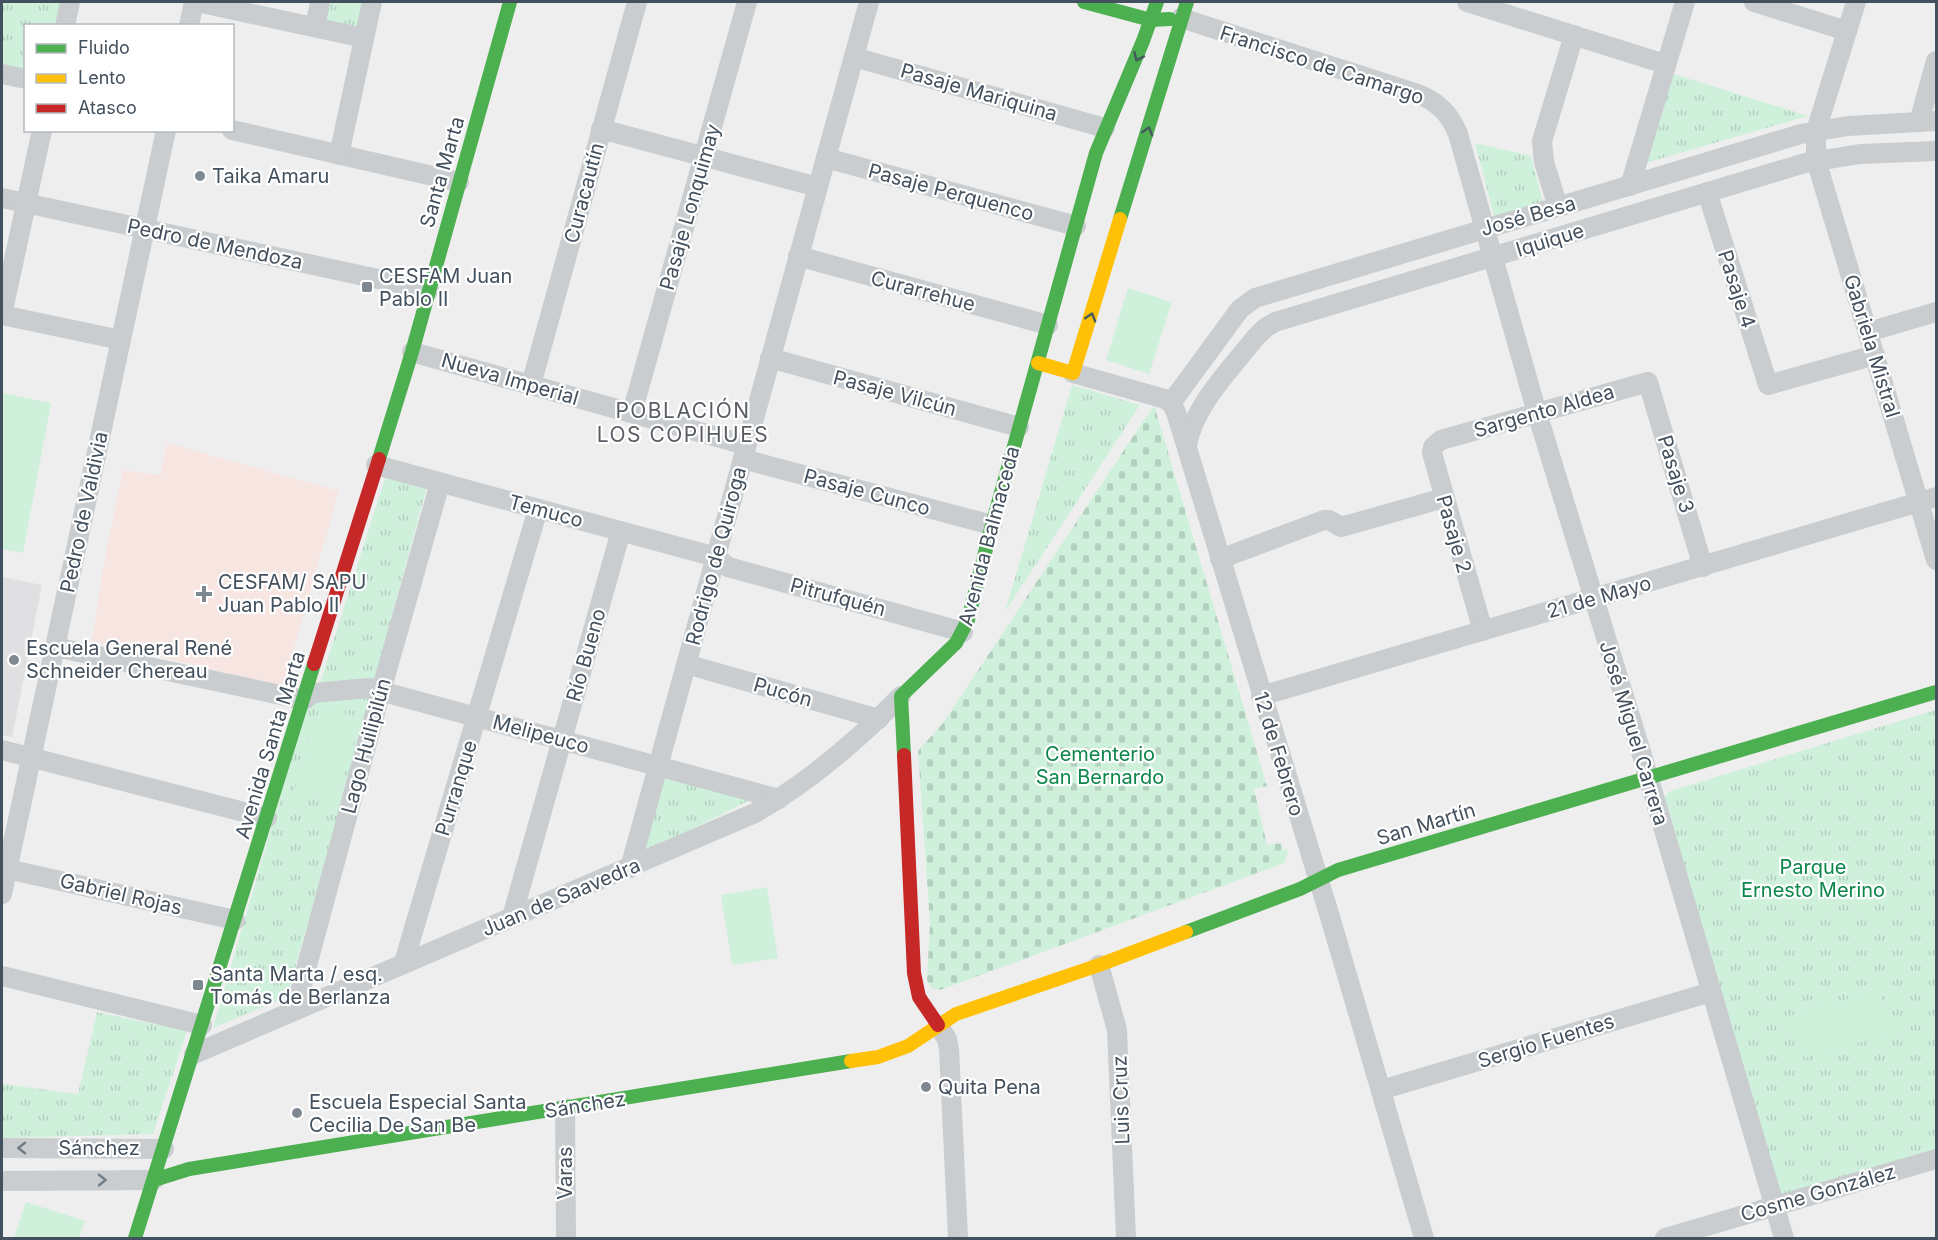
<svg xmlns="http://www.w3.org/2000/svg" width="1938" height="1240" font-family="Inter,sans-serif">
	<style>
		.education { fill: #e0dfe1 }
		.medical { fill: #f7e5e2 }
		.grass { fill: url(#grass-tufts) }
		.cemetery { fill: url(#cemetery-stones) }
		.pitch { fill: #cff1dc }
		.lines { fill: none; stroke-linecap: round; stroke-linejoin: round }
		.street { stroke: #c9cdcf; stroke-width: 20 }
		.fast { stroke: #4caf50; stroke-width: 14 }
		.slow { stroke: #ffc107; stroke-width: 14 }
		.jam { stroke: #c62828; stroke-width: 14 }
		.oneway { stroke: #445a5c }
		.oneway2 { stroke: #727c85 }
		.poi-dot { fill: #7f8790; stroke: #fff; stroke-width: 2 }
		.labels { text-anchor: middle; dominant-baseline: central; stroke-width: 4.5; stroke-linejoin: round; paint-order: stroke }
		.street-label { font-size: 20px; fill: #43505d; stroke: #fff }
		.poi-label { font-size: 20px; fill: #43505d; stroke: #fff; text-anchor: start }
		.park-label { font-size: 20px; fill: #0c864a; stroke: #fff }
		.neighbourhood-label { font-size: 21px; letter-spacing: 1.5px; fill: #595d63; stroke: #fff }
	</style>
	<defs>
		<pattern id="grass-tufts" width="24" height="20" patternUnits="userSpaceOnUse" patternTransform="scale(1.5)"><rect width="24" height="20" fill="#cff1dc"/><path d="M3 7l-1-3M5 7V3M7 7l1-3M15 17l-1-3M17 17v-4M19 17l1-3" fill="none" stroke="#b3d0bf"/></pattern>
		<pattern id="cemetery-stones" width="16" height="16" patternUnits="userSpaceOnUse" patternTransform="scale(1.5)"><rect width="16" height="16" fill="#cff1dc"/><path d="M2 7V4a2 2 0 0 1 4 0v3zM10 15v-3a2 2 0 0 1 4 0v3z" fill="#b3d0bf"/></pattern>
	</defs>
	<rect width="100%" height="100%" fill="#efeeee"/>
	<path class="education" d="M 2,577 L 42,585 L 12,737 L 2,735 Z"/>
	<path class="medical" d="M 167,443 L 339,491 L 283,686 L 92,641 L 104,562 L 123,470 L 160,475 Z"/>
	<g class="grass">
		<path d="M 2,2 L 64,2 L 58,25 L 26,26 L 25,70 L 2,65 Z"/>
		<path d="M 327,2 L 363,2 L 357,27 L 323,20 Z"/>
		<path d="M 1674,74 L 1808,116 L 1646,163 Z"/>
		<path d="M 1475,143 L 1531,156 L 1543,203 L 1494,216 Z"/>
		<path d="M 1072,385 L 1140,405 L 1005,612 Z"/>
		<path d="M 386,475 L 427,487 L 374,681 L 320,683 Z"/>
		<path d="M 366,693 L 371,699 L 287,997 L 213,1028 L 308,702 Z"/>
		<path d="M 1936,710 L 1936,1151 L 1783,1195 L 1779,1193 L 1663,798 L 1670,791 Z"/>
		<path d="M 664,777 L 752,799 L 641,855 Z"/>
		<path d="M 97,1012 L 187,1031 L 153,1134 L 2,1138 L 2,1084 L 78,1094 Z"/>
	</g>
	<path class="cemetery" d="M 1154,405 L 1267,786 L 1254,789 L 1267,845 L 1282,843 L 1283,850 L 1287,849 L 1288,853 L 1284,863 L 940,990 L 931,988 L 927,980 L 930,923 L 918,751 L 943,723 Z"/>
	<g class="pitch">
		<path d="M 1128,288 L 1172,302 L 1149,374 L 1106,360 Z"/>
		<path d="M 2,393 L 51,403 L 23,553 L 2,549 Z"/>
		<path d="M 320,706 L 361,718 L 335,804 L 294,791 Z"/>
		<path d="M 767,887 L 778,958 L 732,965 L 721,895 Z"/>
		<path d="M 1879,990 L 1891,1033 L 1804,1058 L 1792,1015 Z"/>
		<path d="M 26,1202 L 85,1221 L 79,1238 L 14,1238 Z"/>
	</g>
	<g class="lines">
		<g class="street">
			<path d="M 197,2 L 364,38"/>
			<path d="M 1467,2 L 1665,64"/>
			<path d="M 1754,2 L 1847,31"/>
			<path d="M 1856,2 L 1816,131 L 1816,160 L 1936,560"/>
			<path d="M 1181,18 L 1418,94 C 1438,102 1450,114 1458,134 L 1537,413 L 1641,752 L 1784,1238"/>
			<path d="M 65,26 L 70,2"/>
			<path d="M 189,26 L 194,2"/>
			<path d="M 315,27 L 320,2"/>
			<path d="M 854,57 L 1105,128"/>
			<path d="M 2,74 L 26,79"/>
			<path d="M 1919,122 L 1936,61"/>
			<path d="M 601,129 L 818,187"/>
			<path d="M 232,130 L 459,182"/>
			<path d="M 339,155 L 372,2"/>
			<path d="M 826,158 L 1076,226"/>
			<path d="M 1630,186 L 1685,2"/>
			<path d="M 1707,192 L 1768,385 L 1875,355"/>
			<path d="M 2,198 L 429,290"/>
			<path d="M 1558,207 L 1544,162 L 1542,141 L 1574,35"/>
			<path d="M 798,256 L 1048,325"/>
			<path d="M 2,315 L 42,130"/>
			<path d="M 2,315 L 121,340"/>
			<path d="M 1868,332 L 1936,312"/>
			<path d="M 412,352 L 746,445"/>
			<path d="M 770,358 L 1019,427"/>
			<path d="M 1073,373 L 1165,399 L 1171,403 L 1176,412 L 1330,917 L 1424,1238"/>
			<path d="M 531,385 L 637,2"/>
			<path d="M 1171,403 L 1240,309 L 1255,298 L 1801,134 L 1848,126 L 1936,121"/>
			<path d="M 632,413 L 747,2"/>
			<path d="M 1187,445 C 1194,405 1231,369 1255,338 L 1265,328 L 1275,322 L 1805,163 L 1860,154 L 1936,151"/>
			<path d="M 743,459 L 992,525"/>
			<path d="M 376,465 L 716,557 L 728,567 L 963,632"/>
			<path d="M 1220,559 L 1324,520 L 1329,520 L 1341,527 L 1444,498"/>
			<path d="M 1483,631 L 1432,453 L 1433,447 L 1441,440 L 1648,382 L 1703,567"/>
			<path d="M 55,647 L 304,700 L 313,693 L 369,688 L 779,799"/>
			<path d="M 686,664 L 879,719"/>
			<path d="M 1261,696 L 1936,497"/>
			<path d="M 2,750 L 267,818"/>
			<path d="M 630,868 L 869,2"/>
			<path d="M 7,869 L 235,920"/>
			<path d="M 2,894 L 166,130"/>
			<path d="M 512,917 L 621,531"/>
			<path d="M 404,962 L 538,509"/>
			<path d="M 1099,965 L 1117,1030 L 1126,1238"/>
			<path d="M 2,976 L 202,1025"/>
			<path d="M 295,1010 L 381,691 L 440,483"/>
			<path d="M 938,1025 L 947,1039 L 949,1049 L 958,1238"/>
			<path d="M 194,1054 L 755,813 C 809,782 858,740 901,696"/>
			<path d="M 1381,1090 L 1711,992"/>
			<path d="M 565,1108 L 566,1238"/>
			<path d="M 2,1148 L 164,1149"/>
			<path d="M 2,1181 L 154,1180"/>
			<path d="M 1665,1238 L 1936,1159"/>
		</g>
		<g class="fast">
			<path d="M 1084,2 L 1151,20 L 1170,19"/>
			<path d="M 1120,219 L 1187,2"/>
			<path d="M 379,459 L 412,352 L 510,2"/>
			<path d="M 904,755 L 901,696 L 956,643 L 968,620 L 992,525 L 1096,153 L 1143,41 L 1157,2"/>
			<path d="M 1186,932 L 1300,889 L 1338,870 L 1936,692"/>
			<path d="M 154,1180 L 189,1169 L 851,1061"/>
			<path d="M 135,1238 L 314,664"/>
		</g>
		<g class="slow">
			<path d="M 1038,363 L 1073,373 L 1120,219"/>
			<path d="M 851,1061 L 878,1057 L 908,1046 L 956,1014 L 1099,965 L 1186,932"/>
		</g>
		<g class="jam">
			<path d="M 314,664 L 379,459"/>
			<path d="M 904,755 L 914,973 L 919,997 L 938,1025"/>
		</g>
	</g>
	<defs><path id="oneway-chevron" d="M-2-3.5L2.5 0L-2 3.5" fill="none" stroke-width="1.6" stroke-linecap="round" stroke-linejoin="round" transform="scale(1.5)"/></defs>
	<g class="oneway">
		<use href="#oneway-chevron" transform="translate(1138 57) rotate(114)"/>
		<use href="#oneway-chevron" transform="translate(1148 131) rotate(-73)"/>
		<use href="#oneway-chevron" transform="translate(1091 317) rotate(-73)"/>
	</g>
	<g class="oneway2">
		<use href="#oneway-chevron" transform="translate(22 1148) rotate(-180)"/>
		<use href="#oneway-chevron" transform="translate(102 1180) rotate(-1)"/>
	</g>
	<g class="poi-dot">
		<circle cx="200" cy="176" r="6"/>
		<rect x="361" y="281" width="12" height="12" rx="3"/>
		<path d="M201 585h6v6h6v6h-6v6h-6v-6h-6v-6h6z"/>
		<circle cx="14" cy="660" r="6"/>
		<rect x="192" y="979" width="12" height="12" rx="3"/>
		<circle cx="926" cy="1087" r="6"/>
		<circle cx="297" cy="1113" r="6"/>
	</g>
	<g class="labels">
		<g class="street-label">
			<text transform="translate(1322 65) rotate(18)">Francisco de Camargo</text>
			<text transform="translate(979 92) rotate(16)">Pasaje Mariquina</text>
			<text transform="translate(442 172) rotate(-74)">Santa Marta</text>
			<text transform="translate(951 192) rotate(15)">Pasaje Perquenco</text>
			<text transform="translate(584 193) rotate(-75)">Curacautín</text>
			<text transform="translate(690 207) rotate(-74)">Pasaje Lonquimay</text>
			<text transform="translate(1528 216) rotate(-16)">José Besa</text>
			<text transform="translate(1550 240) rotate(-17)">Iquique</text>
			<text transform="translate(215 244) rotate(12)">Pedro de Mendoza</text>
			<text transform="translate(1737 289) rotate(72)">Pasaje 4</text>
			<text transform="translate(923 291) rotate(15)">Curarrehue</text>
			<text transform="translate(1872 346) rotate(73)">Gabriela Mistral</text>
			<text transform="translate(510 379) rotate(16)">Nueva Imperial</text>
			<text transform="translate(895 393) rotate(15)">Pasaje Vilcún</text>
			<text transform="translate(1544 411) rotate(-16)">Sargento Aldea</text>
			<text transform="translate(1676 474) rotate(73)">Pasaje 3</text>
			<text transform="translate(867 492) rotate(15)">Pasaje Cunco</text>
			<text transform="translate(546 511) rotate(15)">Temuco</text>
			<text transform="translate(84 512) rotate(-78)">Pedro de Valdivia</text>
			<text transform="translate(1454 534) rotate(74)">Pasaje 2</text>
			<text transform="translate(989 536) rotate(-75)">Avenida Balmaceda</text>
			<text transform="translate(716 556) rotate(-75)">Rodrigo de Quiroga</text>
			<text transform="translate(838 597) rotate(15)">Pitrufquén</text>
			<text transform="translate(1599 597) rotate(-16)">21 de Mayo</text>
			<text transform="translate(586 655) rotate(-74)">Río Bueno</text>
			<text transform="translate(783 692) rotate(16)">Pucón</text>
			<text transform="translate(1634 733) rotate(73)">José Miguel Carrera</text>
			<text transform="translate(541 734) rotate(15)">Melipeuco</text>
			<text transform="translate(270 745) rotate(-73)">Avenida Santa Marta</text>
			<text transform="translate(366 746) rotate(-75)">Lago Huilipilún</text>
			<text transform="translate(1279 754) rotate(73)">12 de Febrero</text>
			<text transform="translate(456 788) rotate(-73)">Purranque</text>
			<text transform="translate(1426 824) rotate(-17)">San Martín</text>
			<text transform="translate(121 894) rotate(13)">Gabriel Rojas</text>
			<text transform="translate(561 897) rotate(-23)">Juan de Saavedra</text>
			<text transform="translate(1546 1041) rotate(-17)">Sergio Fuentes</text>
			<text transform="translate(1121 1100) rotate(-92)">Luis Cruz</text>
			<text transform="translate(585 1105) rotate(-9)">Sánchez</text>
			<text x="99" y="1148">Sánchez</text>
			<text transform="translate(565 1173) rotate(-90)">Varas</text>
			<text transform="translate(1818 1193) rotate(-16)">Cosme González</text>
		</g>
		<g class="poi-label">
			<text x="212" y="176">Taika Amaru</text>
			<text x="379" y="276">CESFAM Juan<tspan x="379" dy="23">Pablo II</tspan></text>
			<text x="218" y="582">CESFAM/ SAPU<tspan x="218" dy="23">Juan Pablo II</tspan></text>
			<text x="26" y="648">Escuela General René<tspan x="26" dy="23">Schneider Chereau</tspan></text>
			<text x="210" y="974">Santa Marta / esq.<tspan x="210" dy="23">Tomás de Berlanza</tspan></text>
			<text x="938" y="1087">Quita Pena</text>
			<text x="309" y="1102">Escuela Especial Santa<tspan x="309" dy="23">Cecilia De San Be</tspan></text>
		</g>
		<g class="park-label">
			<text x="1100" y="754">Cementerio<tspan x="1100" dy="23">San Bernardo</tspan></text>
			<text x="1813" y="867">Parque<tspan x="1813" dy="23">Ernesto Merino</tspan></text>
		</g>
		<g class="neighbourhood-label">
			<text x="683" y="410">POBLACIÓN<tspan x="683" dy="24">LOS COPIHUES</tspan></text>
		</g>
	</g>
	<rect width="1938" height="1240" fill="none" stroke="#43505d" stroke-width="6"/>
	<rect x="24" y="24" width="210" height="108" fill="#ffffff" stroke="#b4b9be" stroke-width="1.5"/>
	<rect x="36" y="44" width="30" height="9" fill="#4caf50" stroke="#b4b9be" stroke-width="1.5"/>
	<text x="78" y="54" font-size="18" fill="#43505d">Fluido</text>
	<rect x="36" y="74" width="30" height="9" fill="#ffc107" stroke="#b4b9be" stroke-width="1.5"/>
	<text x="78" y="84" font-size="18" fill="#43505d">Lento</text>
	<rect x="36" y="104" width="30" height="9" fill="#c62828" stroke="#b4b9be" stroke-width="1.5"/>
	<text x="78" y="114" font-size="18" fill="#43505d">Atasco</text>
</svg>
